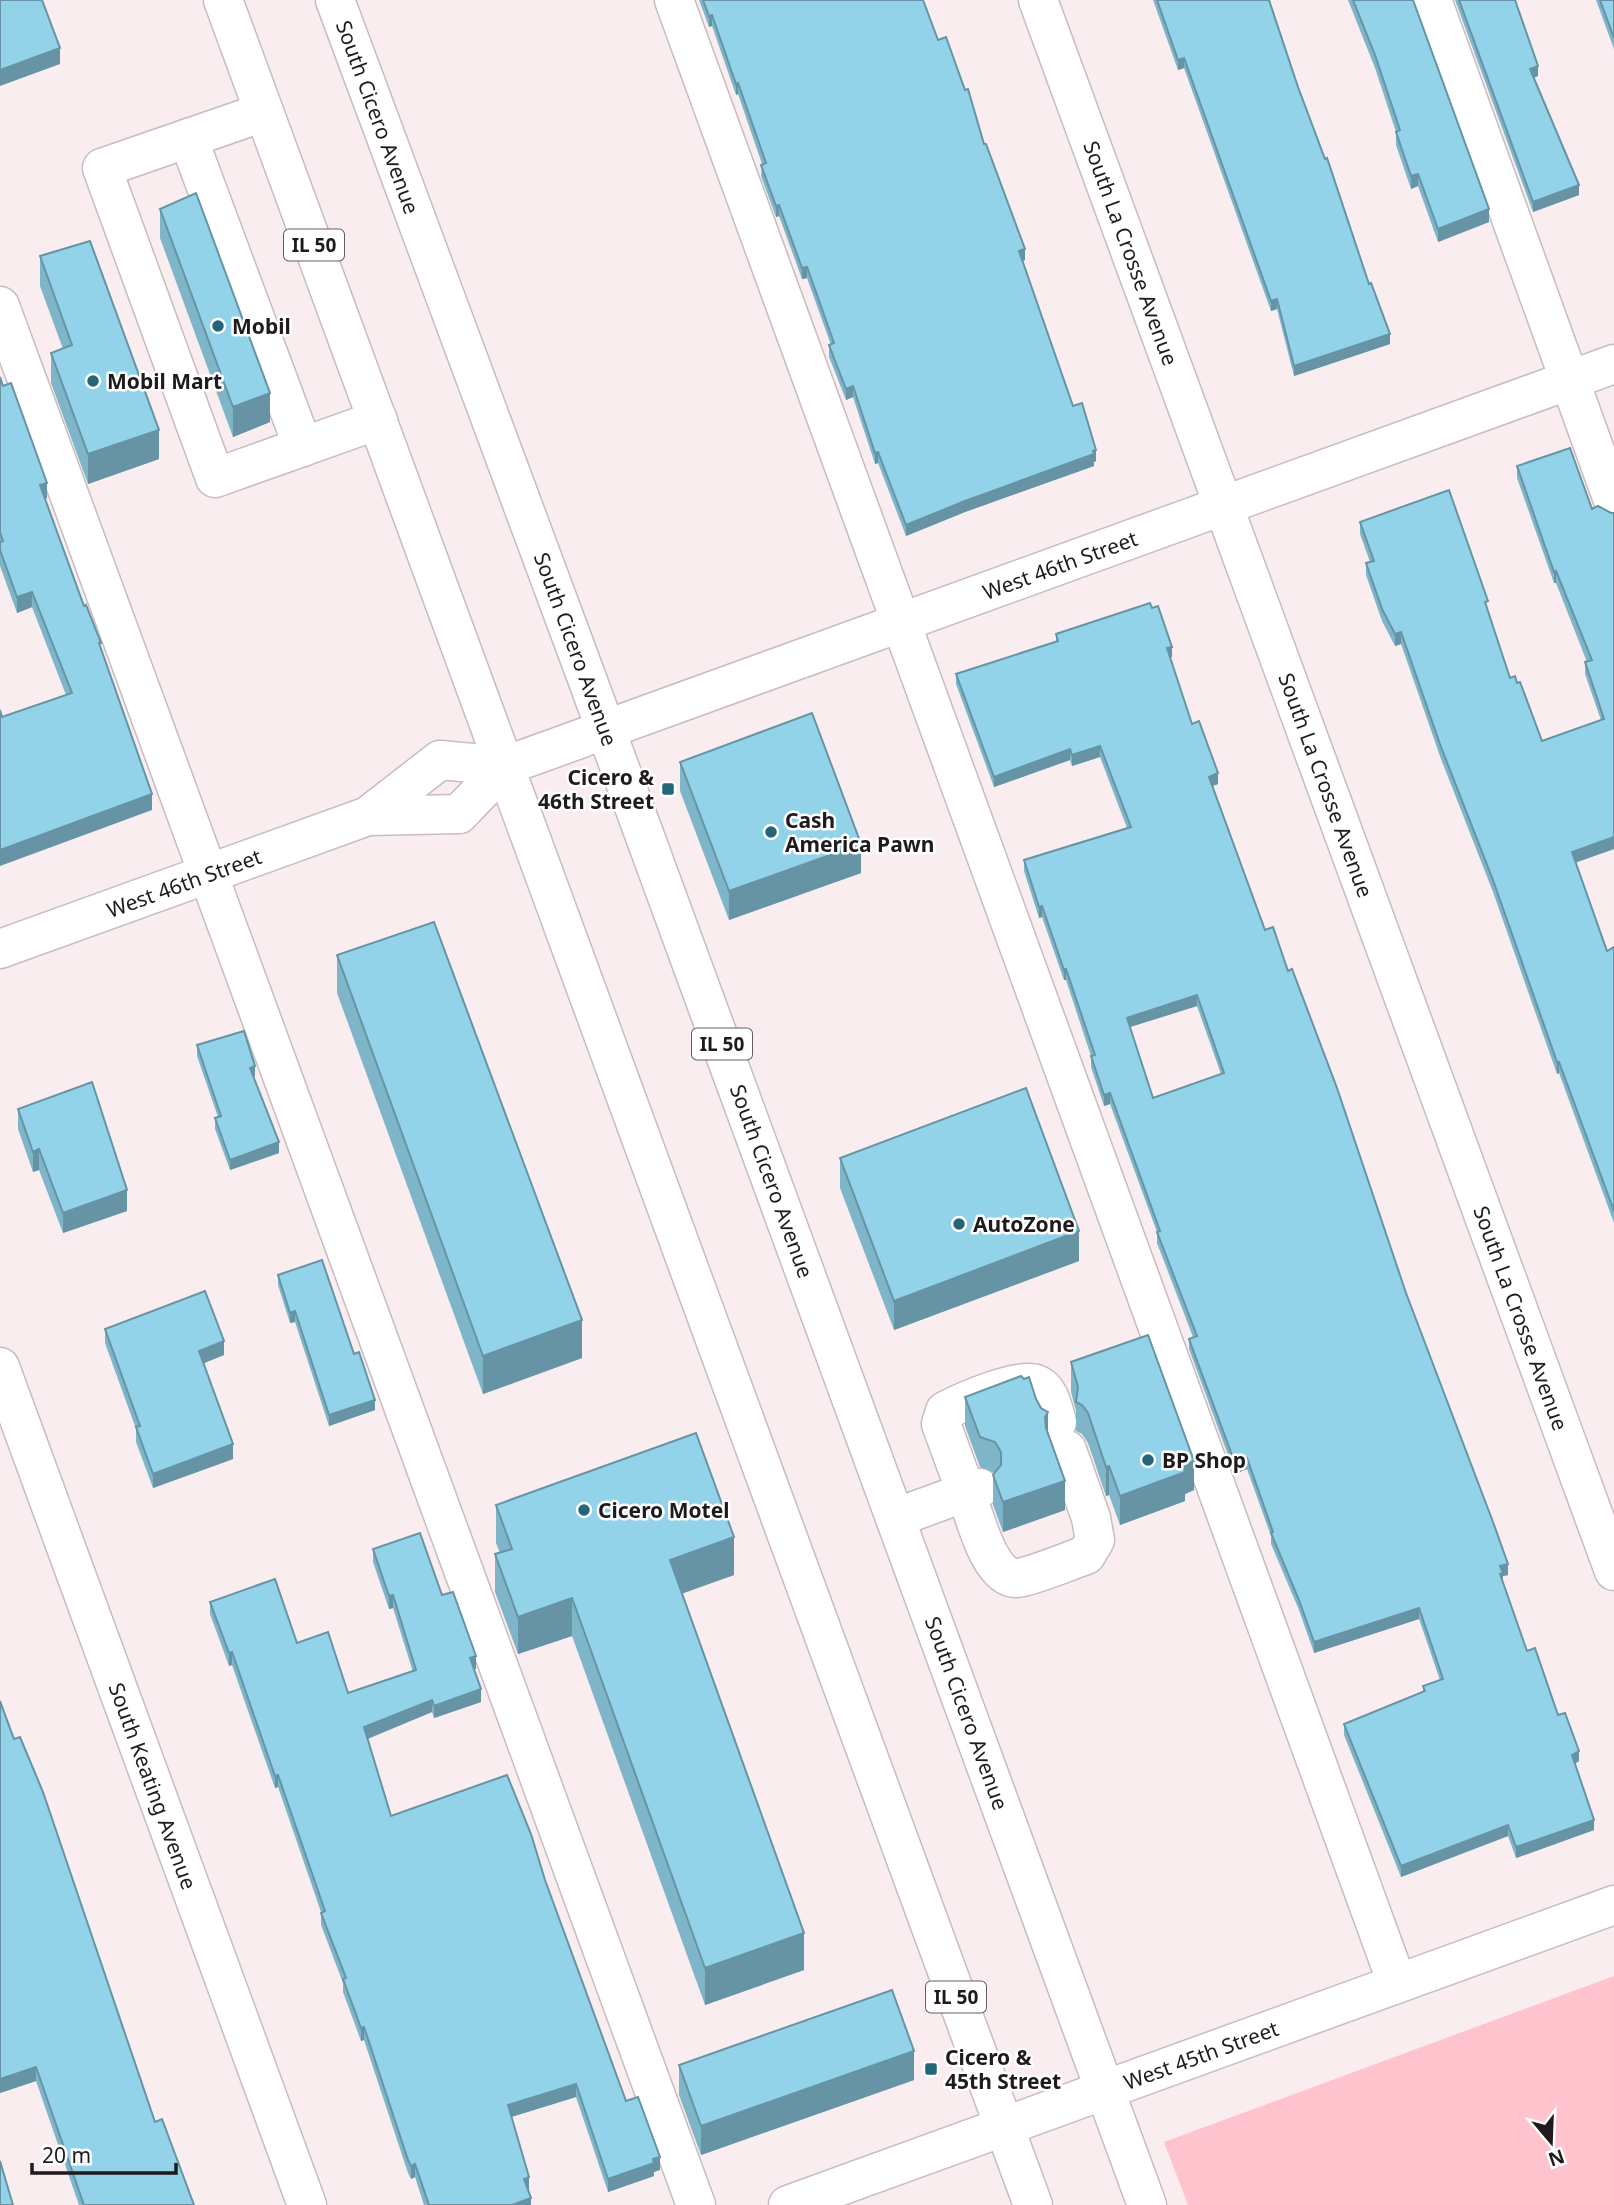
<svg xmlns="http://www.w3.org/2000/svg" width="1614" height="2205" font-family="'Noto Sans',sans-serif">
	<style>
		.green { fill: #ffc3ce }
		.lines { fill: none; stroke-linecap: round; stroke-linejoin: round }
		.minor-casing { stroke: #c8bcbe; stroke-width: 41 }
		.major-casing { stroke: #c8bcbe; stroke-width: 41 }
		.minor { stroke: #fff; stroke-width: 38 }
		.major { stroke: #fff; stroke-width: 38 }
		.wall { fill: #7eb5c9; fill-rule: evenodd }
		.shaded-wall { fill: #6694a4 }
		.building { fill: #92d3ea; stroke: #6694a4; stroke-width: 2; fill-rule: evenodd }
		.poi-dot { fill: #246579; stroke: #fefefe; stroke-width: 2.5 }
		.labels { text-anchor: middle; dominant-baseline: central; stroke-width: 5; stroke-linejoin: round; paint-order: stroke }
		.shield { fill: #fefefe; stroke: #625e5f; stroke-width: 2 }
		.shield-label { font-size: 19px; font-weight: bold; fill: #1f1a1b }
		.street-label { font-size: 21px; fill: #1f1a1b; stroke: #fefefe }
		.poi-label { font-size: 21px; font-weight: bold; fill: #1f1a1b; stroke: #fefefe; text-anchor: start }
	</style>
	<rect width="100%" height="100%" fill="#faedef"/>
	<path class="green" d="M 1614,1976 L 1614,2205 L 1188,2205 L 1164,2142 Z"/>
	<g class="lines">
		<g class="minor-casing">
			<g id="minor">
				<path d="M 674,0 L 1397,1983"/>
				<path d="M 1038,0 L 1614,1571"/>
				<path d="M 1432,0 L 1614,503"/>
				<path d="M 264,112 L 102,168 L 215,478 L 378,420"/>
				<path d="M 188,138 L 303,447"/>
				<path d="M 0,306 L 696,2205"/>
				<path d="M 368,816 L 459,814 L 505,766"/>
				<path d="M 0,949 L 368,816 L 440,760 L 505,766 L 1614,364"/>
				<path d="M 0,1367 L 307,2205"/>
				<path d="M 980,1488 L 966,1492 L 941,1424 L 945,1411 C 962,1402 1019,1377 1036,1384 C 1050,1389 1053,1409 1057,1422"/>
				<path d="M 895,1518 L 966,1492 C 974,1514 989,1579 1017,1578 C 1031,1577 1071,1560 1086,1555 L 1095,1540 L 1091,1518 L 1067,1450"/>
				<path d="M 788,2205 L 1614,1905"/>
			</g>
		</g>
		<g class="major-casing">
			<g id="major">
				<path d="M 223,0 L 1033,2205"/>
				<path d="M 335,0 L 585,673 L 1147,2205"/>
			</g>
		</g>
		<use href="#minor" class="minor"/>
		<use href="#major" class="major"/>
	</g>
	<g class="wall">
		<path d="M 699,0 L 923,0 L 938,40 L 984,144 L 1025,260 L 1022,261 L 1073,406 L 1096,461 L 1094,462 L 1094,466 L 965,512 L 906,536 L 878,463 L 875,464 L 853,397 L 846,400 L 829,357 L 829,345 L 831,345 L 807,278 L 802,279 L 779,216 L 776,217 L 761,176 L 762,164 L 738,94 L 736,95 L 712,26 L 709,27 Z"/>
		<path d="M 1153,0 L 1269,0 L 1298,87 L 1390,344 L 1294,376 L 1277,309 L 1271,311 L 1184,68 L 1178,70 Z"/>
		<path d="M 1348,0 L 1413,0 L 1489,222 L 1438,242 L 1418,186 L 1411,189 L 1396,145 L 1396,132 L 1375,68 Z"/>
		<path d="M 1455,0 L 1515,0 L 1538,76 L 1534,78 L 1579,195 L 1533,212 Z"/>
		<path d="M 1596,0 L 1614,0 L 1614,49 Z"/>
		<path d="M 160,209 L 270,422 L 233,437 L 160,238 Z"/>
		<path d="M 40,256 L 159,459 L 88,484 L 51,383 L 51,353 L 63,349 L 40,286 Z"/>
		<path d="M 0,377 L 47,498 L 45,499 L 101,650 L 152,810 L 2,717 L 66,695 L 32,607 L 17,613 L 0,566 Z"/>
		<path d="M 1517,466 L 1592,509 L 1614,513 L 1614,849 L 1575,862 L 1607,951 L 1614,947 L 1614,1223 L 1559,1073 L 1557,1074 L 1493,892 L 1441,759 L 1401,644 L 1395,646 L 1382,621 L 1366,575 L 1366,563 L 1370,562 L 1360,534 L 1360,522 L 1488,612 L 1510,678 L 1542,741 L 1601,720 L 1585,674 L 1585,662 L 1587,662 L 1556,583 L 1554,583 L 1517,478 Z"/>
		<path d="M 1056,634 L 1172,657 L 1170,658 L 1192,724 L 1218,784 L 1213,786 L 1265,930 L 1288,971 L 1406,1293 L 1508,1575 L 1503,1576 L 1503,1582 L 1527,1651 L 1579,1761 L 1575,1764 L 1594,1830 L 1516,1858 L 1508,1836 L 1401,1877 L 1344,1735 L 1344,1724 L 1423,1692 L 1423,1686 L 1440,1680 L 1419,1619 L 1314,1653 L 1299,1610 L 1271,1544 L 1271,1536 L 1247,1469 L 1235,1474 L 1189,1349 L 1189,1339 L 1193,1337 L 1157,1243 L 1157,1232 L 1110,1104 L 1104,1106 L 1091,1067 L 1091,1056 L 1066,980 L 1064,980 L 1042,917 L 1039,918 L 1024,871 L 1024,860 L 1127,828 L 1100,757 L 1072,766 L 1070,760 L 994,787 L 956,684 L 956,674 L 1056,642 ZM 1197,1006 L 1221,1074 L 1153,1098 L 1130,1027 Z"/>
		<path d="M 680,762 L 861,873 L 729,920 L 680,791 Z"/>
		<path d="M 337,955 L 582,1358 L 483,1394 L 337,993 Z"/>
		<path d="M 197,1045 L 255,1076 L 253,1077 L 279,1153 L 230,1170 L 215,1129 L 215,1118 L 218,1117 L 197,1056 Z"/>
		<path d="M 18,1109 L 127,1211 L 63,1233 L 39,1170 L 33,1172 L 18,1129 Z"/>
		<path d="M 840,1158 L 1079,1261 L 894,1330 L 840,1188 Z"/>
		<path d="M 278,1275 L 354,1354 L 375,1410 L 329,1426 L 295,1322 L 290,1323 L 278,1285 Z"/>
		<path d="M 105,1329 L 224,1355 L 204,1363 L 233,1459 L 153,1488 L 136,1442 L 136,1429 L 105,1343 Z"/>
		<path d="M 1071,1362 L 1194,1490 L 1185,1494 L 1185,1501 L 1120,1525 L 1109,1495 L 1106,1496 L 1088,1443 L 1082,1434 L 1076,1431 L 1076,1411 L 1071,1392 Z"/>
		<path d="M 965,1397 L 1048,1432 L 1065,1510 L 1003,1532 L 993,1505 L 993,1475 L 995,1473 L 980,1467 L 965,1426 Z"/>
		<path d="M 496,1505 L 734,1575 L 682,1593 L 804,1970 L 705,2005 L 572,1636 L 518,1654 L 495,1592 L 495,1554 L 500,1553 L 496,1543 Z"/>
		<path d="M 373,1549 L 442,1595 L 476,1669 L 474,1669 L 481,1702 L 434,1718 L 432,1712 L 368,1739 L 391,1816 L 545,1880 L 626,2101 L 660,2170 L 654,2172 L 654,2176 L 608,2192 L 576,2097 L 511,2117 L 529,2190 L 528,2190 L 531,2205 L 424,2205 L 415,2177 L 411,2179 L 408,2173 L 364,2040 L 361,2041 L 343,1992 L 343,1983 L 321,1925 L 321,1912 L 278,1787 L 275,1788 L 232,1665 L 229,1666 L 210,1614 L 210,1602 L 297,1643 L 348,1693 L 413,1672 L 393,1608 L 389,1609 L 373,1562 Z"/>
		<path d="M 0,1701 L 155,2122 L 194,2205 L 79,2205 L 36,2081 L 0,2093 Z"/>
		<path d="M 679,2065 L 914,2080 L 701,2155 L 679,2095 Z"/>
	</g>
	<g class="shaded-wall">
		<path d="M 712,15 L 712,26 L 709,27 L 709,16 Z"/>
		<path d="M 60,48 L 60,64 L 0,86 L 0,70 Z"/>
		<path d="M 1184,58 L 1184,68 L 1178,70 L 1178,60 Z"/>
		<path d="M 1538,66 L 1538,76 L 1530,79 L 1530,69 Z"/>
		<path d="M 738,83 L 738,94 L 736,95 L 736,84 Z"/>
		<path d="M 1418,174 L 1418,186 L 1411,189 L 1411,176 Z"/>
		<path d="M 1579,185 L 1579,195 L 1533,212 L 1533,202 Z"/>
		<path d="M 779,205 L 779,216 L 776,217 L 776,206 Z"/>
		<path d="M 1489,209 L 1489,222 L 1438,242 L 1438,229 Z"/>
		<path d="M 1025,249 L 1025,260 L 1019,262 L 1019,251 Z"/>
		<path d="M 807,267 L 807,278 L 802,279 L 802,268 Z"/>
		<path d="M 1277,299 L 1277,309 L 1271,311 L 1271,301 Z"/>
		<path d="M 1390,334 L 1390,344 L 1294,376 L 1294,366 Z"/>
		<path d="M 853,386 L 853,397 L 846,400 L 846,389 Z"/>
		<path d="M 270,393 L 270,422 L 233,437 L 233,407 Z"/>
		<path d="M 159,430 L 159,459 L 88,484 L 88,454 Z"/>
		<path d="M 1096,450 L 1096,461 L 1094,462 L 1094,466 L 965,512 L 906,536 L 906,525 L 965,501 Z"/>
		<path d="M 878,452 L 878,463 L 875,464 L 875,453 Z"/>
		<path d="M 47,483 L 47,498 L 40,501 L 40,485 Z"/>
		<path d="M 1556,571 L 1556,583 L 1554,583 L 1554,572 Z"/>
		<path d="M 32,592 L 32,607 L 17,613 L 17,597 Z"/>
		<path d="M 1401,632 L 1401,644 L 1395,646 L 1395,634 Z"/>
		<path d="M 1172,647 L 1172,657 L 1167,659 L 1167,648 Z"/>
		<path d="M 1100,746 L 1100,757 L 1072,766 L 1072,755 Z"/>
		<path d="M 1070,749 L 1070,760 L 994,787 L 994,777 Z"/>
		<path d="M 1218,773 L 1218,784 L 1209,787 L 1209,777 Z"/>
		<path d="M 152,794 L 152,810 L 0,866 L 0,850 Z"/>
		<path d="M 1614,837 L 1614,849 L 1572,864 L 1572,852 Z"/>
		<path d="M 861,844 L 861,873 L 729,920 L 729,891 Z"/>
		<path d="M 1042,906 L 1042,917 L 1039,918 L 1039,907 Z"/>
		<path d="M 1066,969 L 1066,980 L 1064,980 L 1064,970 Z"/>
		<path d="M 1197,995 L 1197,1006 L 1127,1028 L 1127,1018 Z"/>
		<path d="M 1557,1062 L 1559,1062 L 1559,1073 L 1557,1074 Z"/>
		<path d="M 255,1066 L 255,1076 L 250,1078 L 250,1068 Z"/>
		<path d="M 1110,1093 L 1110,1104 L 1104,1106 L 1104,1095 Z"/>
		<path d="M 279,1142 L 279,1153 L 230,1170 L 230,1160 Z"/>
		<path d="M 39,1149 L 39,1170 L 33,1172 L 33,1152 Z"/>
		<path d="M 127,1190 L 127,1211 L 63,1233 L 63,1213 Z"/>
		<path d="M 1079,1231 L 1079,1261 L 894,1330 L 894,1301 Z"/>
		<path d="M 295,1311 L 295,1322 L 290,1323 L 290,1313 Z"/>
		<path d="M 582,1320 L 582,1358 L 483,1394 L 483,1356 Z"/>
		<path d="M 224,1341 L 224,1355 L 199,1365 L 199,1351 Z"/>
		<path d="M 375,1400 L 375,1410 L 329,1426 L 329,1415 Z"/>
		<path d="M 1048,1412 L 1048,1441 L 1045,1417 Z"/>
		<path d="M 233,1444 L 233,1459 L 153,1488 L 153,1474 Z"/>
		<path d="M 1247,1458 L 1247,1469 L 1235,1474 L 1235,1463 Z"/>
		<path d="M 1194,1461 L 1194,1490 L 1185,1494 L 1185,1501 L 1120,1525 L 1120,1496 Z"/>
		<path d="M 1109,1466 L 1109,1495 L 1106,1496 L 1106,1467 Z"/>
		<path d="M 1065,1481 L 1065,1510 L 1003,1532 L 1003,1502 Z"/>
		<path d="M 734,1537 L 734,1575 L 670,1598 L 670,1560 Z"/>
		<path d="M 1508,1564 L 1508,1575 L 1503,1576 L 1503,1584 L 1500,1585 L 1500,1566 Z"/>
		<path d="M 393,1595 L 393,1608 L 389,1609 L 389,1596 Z"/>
		<path d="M 572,1598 L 572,1636 L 518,1654 L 518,1617 Z"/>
		<path d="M 1419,1608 L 1419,1619 L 1314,1653 L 1314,1642 Z"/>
		<path d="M 232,1652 L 232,1665 L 229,1666 L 229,1653 Z"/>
		<path d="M 476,1656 L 476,1669 L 470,1671 L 470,1658 Z"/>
		<path d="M 481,1689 L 481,1702 L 434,1718 L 434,1706 Z"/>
		<path d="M 432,1700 L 432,1712 L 364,1740 L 364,1727 Z"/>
		<path d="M 1579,1751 L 1579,1761 L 1572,1765 L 1572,1755 Z"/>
		<path d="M 278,1775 L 278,1787 L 275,1788 L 275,1776 Z"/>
		<path d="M 1594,1820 L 1594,1830 L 1516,1858 L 1516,1847 Z"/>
		<path d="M 1508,1825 L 1508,1836 L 1401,1877 L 1401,1866 Z"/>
		<path d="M 804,1933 L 804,1970 L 705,2005 L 705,1968 Z"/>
		<path d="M 364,2027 L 364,2040 L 361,2041 L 361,2028 Z"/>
		<path d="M 914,2051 L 914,2080 L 701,2155 L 701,2126 Z"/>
		<path d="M 36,2067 L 36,2081 L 0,2093 L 0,2079 Z"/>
		<path d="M 576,2084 L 576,2097 L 508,2118 L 508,2105 Z"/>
		<path d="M 660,2157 L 660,2170 L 654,2172 L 654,2176 L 608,2192 L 608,2179 Z"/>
		<path d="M 415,2164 L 415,2177 L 411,2179 L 411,2166 Z"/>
		<path d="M 529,2177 L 529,2190 L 524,2192 L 524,2179 Z"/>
		<path d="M 531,2198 L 531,2205 L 512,2205 Z"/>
	</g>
	<g class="building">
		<path d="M 0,0 L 42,0 L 60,48 L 0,70 Z"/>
		<path d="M 703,0 L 923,0 L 938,40 L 946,37 L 965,90 L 968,89 L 984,144 L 986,144 L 1025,249 L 1019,251 L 1073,406 L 1082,403 L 1096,450 L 1093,451 L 1094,454 L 965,501 L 906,525 L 878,452 L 875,453 L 853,386 L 846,389 L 829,345 L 834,343 L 807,267 L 802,268 L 779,205 L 776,206 L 761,165 L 766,163 L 738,83 L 736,84 L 712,15 L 709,16 Z"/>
		<path d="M 1157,0 L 1269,0 L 1298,87 L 1325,159 L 1327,158 L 1369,284 L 1371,283 L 1390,334 L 1294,366 L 1277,299 L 1271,301 L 1184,58 L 1178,60 Z"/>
		<path d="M 1353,0 L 1413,0 L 1489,209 L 1438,229 L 1418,174 L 1411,176 L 1396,132 L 1400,130 L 1375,55 Z"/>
		<path d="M 1459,0 L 1515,0 L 1538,66 L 1530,69 L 1579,185 L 1533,202 Z"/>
		<path d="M 1600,0 L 1614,0 L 1614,38 Z"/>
		<path d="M 196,193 L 270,393 L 233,407 L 160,209 Z"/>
		<path d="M 90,241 L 159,430 L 88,454 L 51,353 L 72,345 L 40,256 Z"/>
		<path d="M 0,377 L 3,386 L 11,383 L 47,483 L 40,485 L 84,606 L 86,605 L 101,643 L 99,643 L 152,794 L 0,850 L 0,710 L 2,717 L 72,693 L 32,592 L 17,597 L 0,550 L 0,542 L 3,541 L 0,532 Z"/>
		<path d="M 1570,448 L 1592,509 L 1598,506 L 1611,513 L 1614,513 L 1614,837 L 1572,852 L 1607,951 L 1614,947 L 1614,1211 L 1559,1062 L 1557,1062 L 1493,880 L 1441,747 L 1401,632 L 1395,634 L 1382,609 L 1366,563 L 1374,561 L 1360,522 L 1449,490 L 1488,601 L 1485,602 L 1510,678 L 1515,676 L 1517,683 L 1520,682 L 1542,741 L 1604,719 L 1585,662 L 1592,660 L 1556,571 L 1554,572 L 1517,466 Z"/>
		<path d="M 1150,603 L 1152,608 L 1158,606 L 1172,647 L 1167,648 L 1192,724 L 1199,721 L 1218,773 L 1209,777 L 1265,930 L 1273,927 L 1288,971 L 1292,969 L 1337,1088 L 1406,1293 L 1493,1522 L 1508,1564 L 1500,1566 L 1503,1573 L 1500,1574 L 1527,1651 L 1535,1648 L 1558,1715 L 1565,1713 L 1579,1751 L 1572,1755 L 1594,1820 L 1516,1847 L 1508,1825 L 1401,1866 L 1344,1724 L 1425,1691 L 1423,1686 L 1443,1679 L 1419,1608 L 1314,1642 L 1299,1600 L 1271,1533 L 1273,1532 L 1247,1458 L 1235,1463 L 1189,1339 L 1197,1336 L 1157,1232 L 1160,1231 L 1110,1093 L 1104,1095 L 1091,1056 L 1095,1055 L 1066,969 L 1064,970 L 1042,906 L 1039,907 L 1024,860 L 1131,827 L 1100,746 L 1072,755 L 1070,749 L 994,777 L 956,674 L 1058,641 L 1056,634 ZM 1197,995 L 1224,1073 L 1153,1098 L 1127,1018 Z"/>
		<path d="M 812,713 L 861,844 L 729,891 L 680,762 Z"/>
		<path d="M 434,922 L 582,1320 L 483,1356 L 337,955 Z"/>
		<path d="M 244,1031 L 255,1066 L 250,1068 L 279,1142 L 230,1160 L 215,1118 L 221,1116 L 197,1045 Z"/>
		<path d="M 92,1082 L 127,1190 L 63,1213 L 39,1149 L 33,1152 L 18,1109 Z"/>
		<path d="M 1026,1088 L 1079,1231 L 894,1301 L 840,1158 Z"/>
		<path d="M 322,1260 L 354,1354 L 359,1352 L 375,1400 L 329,1415 L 295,1311 L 290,1313 L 278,1275 Z"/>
		<path d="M 205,1291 L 224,1341 L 199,1351 L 233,1444 L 153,1474 L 136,1427 L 140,1426 L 105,1329 Z"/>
		<path d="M 1148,1335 L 1194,1461 L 1183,1466 L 1185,1472 L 1120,1496 L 1109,1466 L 1106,1467 L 1088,1413 L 1082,1405 L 1076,1402 L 1078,1387 L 1071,1362 Z"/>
		<path d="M 1021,1376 L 1024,1379 L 1029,1377 L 1036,1399 L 1041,1408 L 1048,1412 L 1045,1417 L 1046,1428 L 1065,1481 L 1003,1502 L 993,1475 L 1001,1465 L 1001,1452 L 995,1442 L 980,1437 L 965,1397 Z"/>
		<path d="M 696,1433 L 734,1537 L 670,1560 L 804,1933 L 705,1968 L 572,1598 L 518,1617 L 495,1554 L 512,1549 L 496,1505 Z"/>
		<path d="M 420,1533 L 442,1595 L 453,1592 L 476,1656 L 470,1658 L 481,1689 L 434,1706 L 432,1700 L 364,1727 L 391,1816 L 507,1775 L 531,1834 L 545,1880 L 626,2101 L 638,2097 L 660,2157 L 653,2159 L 654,2163 L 608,2179 L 576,2084 L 508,2105 L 529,2177 L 524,2179 L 531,2198 L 512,2205 L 429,2205 L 415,2164 L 411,2166 L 408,2160 L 364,2027 L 361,2028 L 343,1979 L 346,1978 L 321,1913 L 325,1911 L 278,1775 L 275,1776 L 232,1652 L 229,1653 L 210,1602 L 275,1579 L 297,1643 L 328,1632 L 348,1693 L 416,1670 L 393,1595 L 389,1596 L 373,1549 Z"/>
		<path d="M 0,1701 L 14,1739 L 20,1737 L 43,1792 L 155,2122 L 162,2119 L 194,2205 L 84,2205 L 36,2067 L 0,2079 Z"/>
		<path d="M 892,1990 L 914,2051 L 701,2126 L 679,2065 Z"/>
		<path d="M 0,2161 L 13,2205 L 0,2205 Z"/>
	</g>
	<g class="poi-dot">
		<circle cx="218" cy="326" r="7"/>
		<circle cx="93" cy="381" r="7"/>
		<rect x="661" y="782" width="14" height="14" rx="3.5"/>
		<circle cx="771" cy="832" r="7"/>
		<circle cx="959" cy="1224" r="7"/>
		<circle cx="1148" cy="1460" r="7"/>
		<circle cx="584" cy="1510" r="7"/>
		<rect x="924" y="2062" width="14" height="14" rx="3.5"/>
	</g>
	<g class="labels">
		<g class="shield">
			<rect x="284" y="229.5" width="60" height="31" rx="5"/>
			<rect x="692" y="1028.5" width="60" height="31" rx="5"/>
			<rect x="926" y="1981.5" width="60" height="31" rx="5"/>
		</g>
		<g class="shield-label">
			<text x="314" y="245">IL 50</text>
			<text x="722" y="1044">IL 50</text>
			<text x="956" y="1997">IL 50</text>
		</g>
		<g class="street-label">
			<text transform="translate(378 117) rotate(70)">South Cicero Avenue</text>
			<text transform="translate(1131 253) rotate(70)">South La Crosse Avenue</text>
			<text transform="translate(1060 565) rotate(-20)">West 46th Street</text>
			<text transform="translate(576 649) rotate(70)">South Cicero Avenue</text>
			<text transform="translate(1326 785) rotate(70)">South La Crosse Avenue</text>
			<text transform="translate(184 883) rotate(-20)">West 46th Street</text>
			<text transform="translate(772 1181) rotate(70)">South Cicero Avenue</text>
			<text transform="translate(1521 1318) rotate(70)">South La Crosse Avenue</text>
			<text transform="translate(967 1713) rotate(70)">South Cicero Avenue</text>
			<text transform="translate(153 1786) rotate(70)">South Keating Avenue</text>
			<text transform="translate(1201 2055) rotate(-20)">West 45th Street</text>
		</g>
		<g class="poi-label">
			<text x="232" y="326">Mobil</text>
			<text x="107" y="381">Mobil Mart</text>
			<text x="654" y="777" text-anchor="end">Cicero &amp;<tspan x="654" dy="24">46th Street</tspan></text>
			<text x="785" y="820">Cash<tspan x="785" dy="24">America Pawn</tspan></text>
			<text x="973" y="1224">AutoZone</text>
			<text x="1162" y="1460">BP Shop</text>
			<text x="598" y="1510">Cicero Motel</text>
			<text x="945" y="2057">Cicero &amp;<tspan x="945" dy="24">45th Street</tspan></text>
		</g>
	</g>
	<g transform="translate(1551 2142) rotate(161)" stroke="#fefefe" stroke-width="5" paint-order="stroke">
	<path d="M0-5L12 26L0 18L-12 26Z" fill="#1f1a1b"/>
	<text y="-10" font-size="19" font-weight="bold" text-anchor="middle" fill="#1f1a1b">N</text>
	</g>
	<path d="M32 2163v10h144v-10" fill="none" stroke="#1f1a1b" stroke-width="3.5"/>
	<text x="42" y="2163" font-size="21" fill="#1f1a1b" stroke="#fefefe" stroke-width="5" paint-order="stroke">20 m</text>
</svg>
